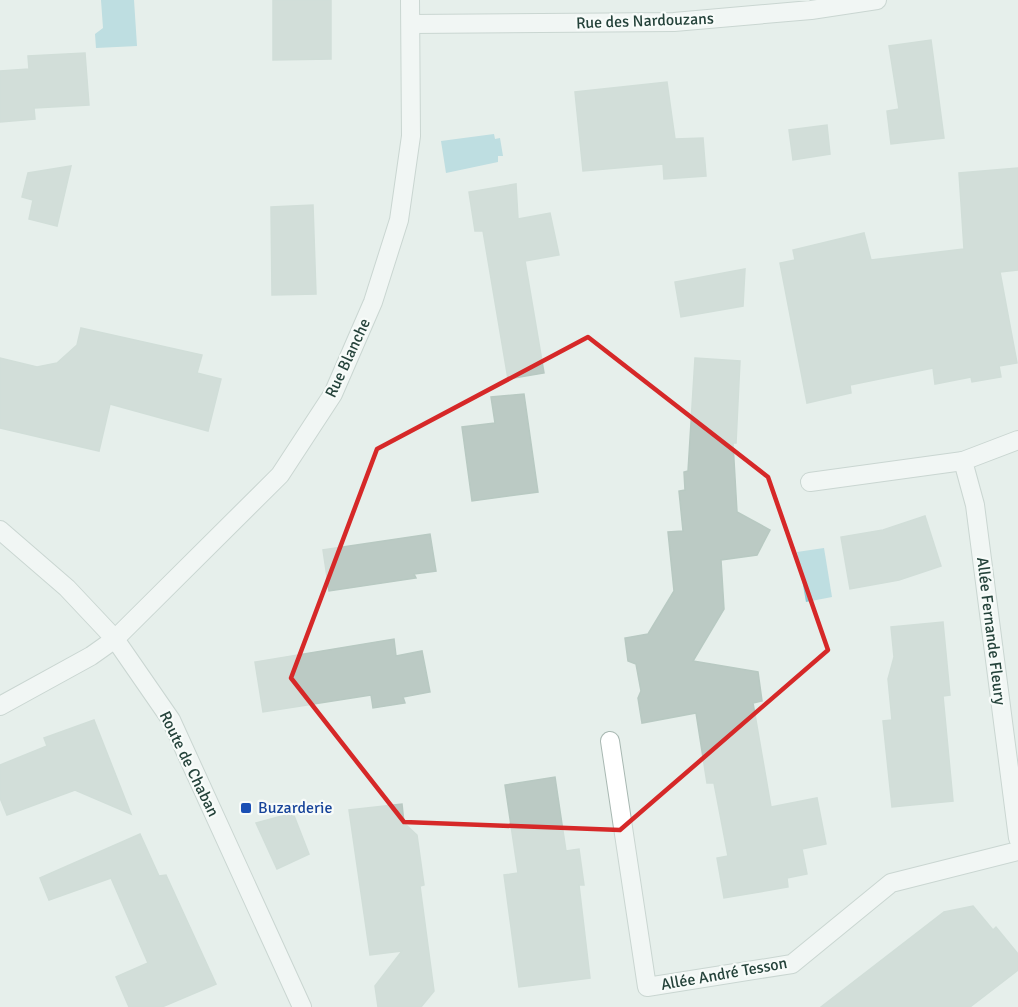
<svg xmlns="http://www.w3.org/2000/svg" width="1018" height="1007" font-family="Signika,sans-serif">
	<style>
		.water { fill: #8ec9d4 }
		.building { fill: #bbcac4; stroke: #b8c9c2; stroke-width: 1.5 }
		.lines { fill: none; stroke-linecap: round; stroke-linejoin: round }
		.minor-casing { stroke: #a8b8b2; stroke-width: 20 }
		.minor { stroke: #fff; stroke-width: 18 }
		.marked { fill: none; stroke: #d62828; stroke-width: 4.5; stroke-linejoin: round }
		.transit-dot { fill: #1a4fb4; stroke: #f7fbf9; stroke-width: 2 }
		.labels { text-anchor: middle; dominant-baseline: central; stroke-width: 4.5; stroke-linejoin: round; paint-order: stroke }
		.street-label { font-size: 16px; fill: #24423a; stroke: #f7fbf9 }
		.transit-label { font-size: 16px; fill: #164399; stroke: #f7fbf9; text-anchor: start }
	</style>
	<rect width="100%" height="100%" fill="#e6efeb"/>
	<g class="water">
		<path d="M 101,0 L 134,0 L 137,46 L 96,48 L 95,34 L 103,28 Z"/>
		<path d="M 494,134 L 495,139 L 500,138 L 503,156 L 498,156 L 498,162 L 446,173 L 441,141 Z"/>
		<path d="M 824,548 L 832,597 L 806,602 L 797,552 Z"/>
	</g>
	<g class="building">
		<path d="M 273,0 L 331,0 L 331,59 L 273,60 Z"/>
		<path d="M 931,40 L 944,138 L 891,144 L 887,111 L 899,109 L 889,46 Z"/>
		<path d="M 85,53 L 89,105 L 34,108 L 35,119 L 0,122 L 0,71 L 29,69 L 28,56 Z"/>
		<path d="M 667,82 L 675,139 L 703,138 L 706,176 L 664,179 L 663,164 L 583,171 L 575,92 Z"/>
		<path d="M 827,125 L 830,154 L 793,160 L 789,130 Z"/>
		<path d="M 71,166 L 57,226 L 29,219 L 33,200 L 22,197 L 28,173 Z"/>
		<path d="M 1018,168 L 1018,270 L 1000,272 L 1017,363 L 999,366 L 1001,377 L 972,382 L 971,377 L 935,384 L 933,368 L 850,385 L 851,393 L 807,403 L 780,263 L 795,260 L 793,250 L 864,233 L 871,260 L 964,249 L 959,173 Z"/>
		<path d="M 516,184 L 518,219 L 550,213 L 559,255 L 525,261 L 544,373 L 508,379 L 483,231 L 475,231 L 469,192 Z"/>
		<path d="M 313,205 L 316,294 L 272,295 L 271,207 Z"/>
		<path d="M 745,269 L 743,306 L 681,317 L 675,282 Z"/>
		<path d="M 81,328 L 202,355 L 197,373 L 221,379 L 208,431 L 110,404 L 99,451 L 0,428 L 0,358 L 37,367 L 57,363 L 77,345 Z"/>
		<path d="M 695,358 L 740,361 L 736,443 L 733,443 L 737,512 L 770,530 L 757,555 L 721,560 L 724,609 L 693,661 L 758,672 L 762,701 L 753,703 L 771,807 L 817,798 L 826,844 L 802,849 L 807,874 L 787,878 L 788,887 L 724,898 L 717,858 L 728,856 L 714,783 L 707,783 L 696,713 L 642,723 L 638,698 L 641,691 L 636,664 L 628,661 L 625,638 L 648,634 L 674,591 L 668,532 L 683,531 L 679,491 L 685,490 L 684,472 L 688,471 Z"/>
		<path d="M 524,394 L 538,492 L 472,501 L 462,427 L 495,423 L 491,397 Z"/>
		<path d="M 925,516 L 941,566 L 899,580 L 850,589 L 841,537 L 883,530 Z"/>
		<path d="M 430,534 L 436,571 L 414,574 L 416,578 L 329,591 L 323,550 Z"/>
		<path d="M 943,622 L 950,695 L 943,696 L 953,801 L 892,807 L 883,721 L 892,720 L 888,679 L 894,657 L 891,627 Z"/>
		<path d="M 394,639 L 396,656 L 422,651 L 430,692 L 403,697 L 405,703 L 373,708 L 371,695 L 263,712 L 255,662 Z"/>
		<path d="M 94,720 L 131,814 L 75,790 L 7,815 L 0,798 L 0,765 L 47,746 L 44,738 Z"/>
		<path d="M 555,777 L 566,851 L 579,849 L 584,885 L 579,885 L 590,978 L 519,987 L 504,875 L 518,873 L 505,785 Z"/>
		<path d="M 402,804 L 404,823 L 417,835 L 424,885 L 420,886 L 434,991 L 421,1007 L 378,1007 L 375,986 L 402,951 L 370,955 L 349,810 Z"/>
		<path d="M 293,813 L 309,854 L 277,869 L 256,823 Z"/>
		<path d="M 140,834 L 159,876 L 166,875 L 216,984 L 162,1007 L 129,1007 L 116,977 L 148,963 L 111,878 L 49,900 L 40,878 Z"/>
		<path d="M 973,906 L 993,930 L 996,927 L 1018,954 L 1018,970 L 970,1007 L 821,1007 L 944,912 Z"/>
	</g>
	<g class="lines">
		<g class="minor-casing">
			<g id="minor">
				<path d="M 411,24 L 674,22 L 811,10 L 877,0"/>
				<path d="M 1018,440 L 963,461 L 975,505 L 1018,838"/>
				<path d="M 810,482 L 963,461"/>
				<path d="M 0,530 L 67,588 L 115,639 L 171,720 L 302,1007"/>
				<path d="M 0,706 L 91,656 L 115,639 L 280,475 L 333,394 L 373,302 L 399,220 L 411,136 L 410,0"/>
				<path d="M 610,741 L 647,987 L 792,964 L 891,883 L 1018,851"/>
			</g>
		</g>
		<use href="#minor" class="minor"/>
	</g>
	<path d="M0 0H1018V1007H0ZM 588,337 L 768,477 L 828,650 L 620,830 L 404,822 L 291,678 L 377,449 Z" fill="#e6efeb" fill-opacity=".55" fill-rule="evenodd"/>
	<path class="marked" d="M 588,337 L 768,477 L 828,650 L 620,830 L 404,822 L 291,678 L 377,449 Z"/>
	<rect class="transit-dot" x="240" y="802" width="12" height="12" rx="3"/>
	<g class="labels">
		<g class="street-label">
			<text transform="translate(645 21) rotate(-2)">Rue des Nardouzans</text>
			<text transform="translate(348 358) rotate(-65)">Rue Blanche</text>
			<text transform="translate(991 631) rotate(83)">Allée Fernande Fleury</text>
			<text transform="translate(189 764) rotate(64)">Route de Chaban</text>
			<text transform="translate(724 974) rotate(-10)">Allée André Tesson</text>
		</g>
		<g class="transit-label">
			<text x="258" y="808">Buzarderie</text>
		</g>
	</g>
</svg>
